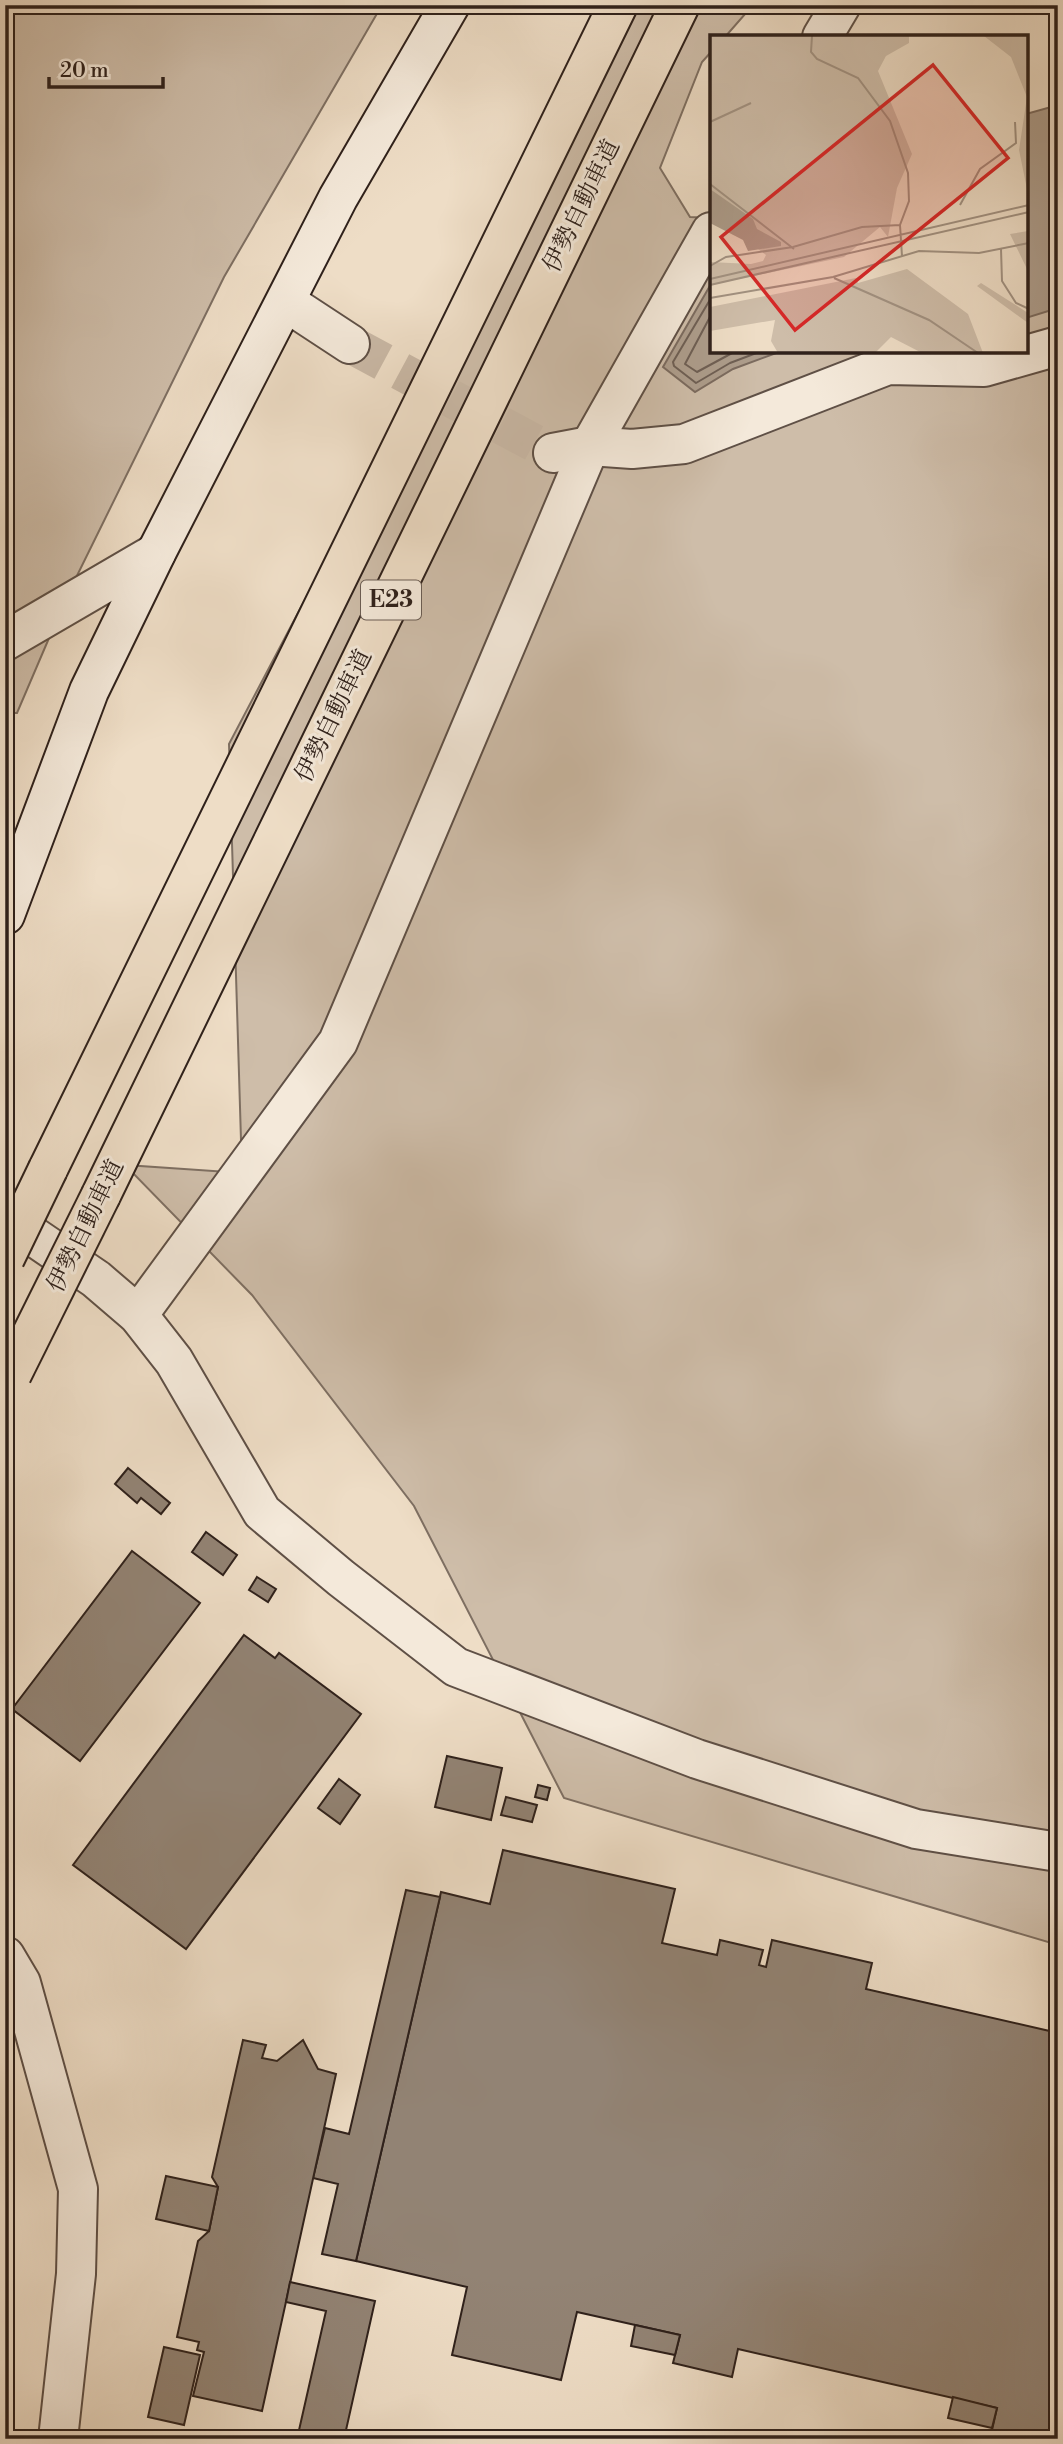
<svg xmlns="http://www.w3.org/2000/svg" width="1063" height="2444" font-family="'Libre Bodoni','Noto Serif JP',serif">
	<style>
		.green { fill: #cebda9; stroke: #7e6f62; stroke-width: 2 }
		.water { fill: #ad9d8c; stroke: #7b6b5f; stroke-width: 2 }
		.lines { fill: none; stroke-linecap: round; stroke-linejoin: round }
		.shore { stroke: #6e5f54; stroke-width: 2 }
		.building { fill: #928374; stroke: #2f211b; stroke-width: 2 }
		.street-tunnel { stroke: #c8b7a4; stroke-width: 38; stroke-dasharray: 38 19; stroke-linecap: butt }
		.street-casing { stroke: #5f5046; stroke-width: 42 }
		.secondary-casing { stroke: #2f211b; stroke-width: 42 }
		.highway-casing { stroke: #2f211b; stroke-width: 42 }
		.street { stroke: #f4e9da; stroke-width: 38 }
		.secondary { stroke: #f4e9da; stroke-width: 38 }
		.highway { stroke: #eeddc6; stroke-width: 38 }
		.highway-bridge-casing { stroke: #2f211b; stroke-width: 42; stroke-linecap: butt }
		.highway-bridge { stroke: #eeddc6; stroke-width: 38 }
		.labels { text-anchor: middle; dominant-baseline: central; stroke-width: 6; stroke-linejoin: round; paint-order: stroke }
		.shield { fill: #f4e9da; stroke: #6a5d54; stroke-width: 2 }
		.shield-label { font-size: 23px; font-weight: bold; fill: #2f211b }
		.street-label { font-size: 24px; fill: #2f211b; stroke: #f4e9da }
		.inset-road { fill: none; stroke: #a29282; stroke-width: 2 }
		.view { fill: #d62828; fill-opacity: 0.15; stroke: #d62828; stroke-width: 3.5 }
		.inset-edge { fill: none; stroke: #2f211b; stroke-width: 3.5 }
	</style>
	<rect width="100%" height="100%" fill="#eeddc6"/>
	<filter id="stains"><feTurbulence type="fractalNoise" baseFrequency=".00286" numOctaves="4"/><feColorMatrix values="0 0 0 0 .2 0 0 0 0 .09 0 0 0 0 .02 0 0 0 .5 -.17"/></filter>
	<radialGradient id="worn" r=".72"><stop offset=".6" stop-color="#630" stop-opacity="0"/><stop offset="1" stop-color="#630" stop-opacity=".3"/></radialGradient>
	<g class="green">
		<path d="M 5,5 L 382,5 L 224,277 L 67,596 L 17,713 L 5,713 Z"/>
		<path d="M 618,5 L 753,5 L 725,37 L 711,37 L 711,52 L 702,62 L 660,168 L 690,217 L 711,218 L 711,352 L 1026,352 L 1026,152 L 1058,143 L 1058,1945 L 564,1798 L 414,1506 L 252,1295 L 125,1165 L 242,1173 L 229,744 Z"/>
	</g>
	<g class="water">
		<path d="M 1058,105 L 1058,308 L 1026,318 L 1026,114 Z"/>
		<path d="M 711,284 L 711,352 L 779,352 L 733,369 L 695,392 L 663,367 Z"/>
	</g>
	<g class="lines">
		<g class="shore">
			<path d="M 711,298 L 673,362 L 674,366 L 696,383 L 730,363 L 759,352"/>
			<path d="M 711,315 L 685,364 L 697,372 L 734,352"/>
		</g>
	</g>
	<g class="building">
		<path d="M 128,1468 L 170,1503 L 161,1514 L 141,1498 L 137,1503 L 115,1484 Z"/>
		<path d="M 206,1532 L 237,1555 L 223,1575 L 192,1552 Z"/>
		<path d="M 132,1551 L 200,1603 L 80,1761 L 12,1709 Z"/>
		<path d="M 257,1577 L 276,1589 L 268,1602 L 249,1590 Z"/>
		<path d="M 244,1635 L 275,1658 L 279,1653 L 361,1714 L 186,1949 L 73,1865 Z"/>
		<path d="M 447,1756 L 502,1768 L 491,1820 L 435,1807 Z"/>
		<path d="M 339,1779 L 360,1795 L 340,1824 L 318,1808 Z"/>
		<path d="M 538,1785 L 550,1788 L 547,1800 L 535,1797 Z"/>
		<path d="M 506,1797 L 537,1805 L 532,1822 L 501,1815 Z"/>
		<path d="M 503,1850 L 675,1889 L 662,1943 L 717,1955 L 720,1940 L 763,1950 L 759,1965 L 766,1967 L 772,1940 L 872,1963 L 866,1989 L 1054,2032 L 1058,2017 L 1058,2422 L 1056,2421 L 1052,2439 L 1030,2439 L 992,2430 L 997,2408 L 738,2349 L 732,2377 L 673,2363 L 680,2335 L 577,2312 L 561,2380 L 452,2355 L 467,2287 L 356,2261 L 441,1892 L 490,1904 Z"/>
		<path d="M 406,1890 L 440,1897 L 356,2261 L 322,2254 L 338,2184 L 313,2178 L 325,2128 L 349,2134 Z"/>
		<path d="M 243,2040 L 266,2045 L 262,2058 L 277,2061 L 303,2040 L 318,2069 L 336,2074 L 262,2411 L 193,2396 L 204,2352 L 197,2350 L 199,2342 L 177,2337 L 198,2241 L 209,2231 L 218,2187 L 212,2177 Z"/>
		<path d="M 166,2176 L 218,2187 L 209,2231 L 156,2219 Z"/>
		<path d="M 290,2282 L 375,2301 L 344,2439 L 297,2439 L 326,2311 L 286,2302 Z"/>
		<path d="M 635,2325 L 680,2335 L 675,2355 L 631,2346 Z"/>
		<path d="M 164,2347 L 200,2355 L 184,2425 L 148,2417 Z"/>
		<path d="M 953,2397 L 997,2408 L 992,2428 L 948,2418 Z"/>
	</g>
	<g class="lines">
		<path class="street-tunnel" d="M 350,344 L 553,453"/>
		<g class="street-casing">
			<g id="street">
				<path d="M 822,37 L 841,5"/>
				<path d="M 286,302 L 350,344"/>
				<path d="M 553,453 L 590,446 L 632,449 L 684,444 L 888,365 L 984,367 L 1058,346"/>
				<path d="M 5,641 L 156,553"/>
				<path d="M 5,1217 L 96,1279 L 138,1315 L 174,1361 L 262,1512 L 341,1578 L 456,1667 L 697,1759 L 916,1829 L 1058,1852"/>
				<path d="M 138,1315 L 338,1042 L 590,446 L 711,232"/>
				<path d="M 5,1956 L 21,1983 L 78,2189 L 76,2274 L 58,2439"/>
			</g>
		</g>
		<g class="secondary-casing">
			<path id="secondary" d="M 5,915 L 89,691 L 156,553 L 338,198 L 450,5"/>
		</g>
		<g class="highway-casing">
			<g id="highway">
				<path d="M 48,1169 L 618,5"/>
				<path d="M 101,1195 L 680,5"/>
			</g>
		</g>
		<use href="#street" class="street"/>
		<use href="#secondary" class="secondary"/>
		<use href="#highway" class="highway"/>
		<g class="highway-bridge-casing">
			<g id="highway-bridge">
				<path d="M 5,1258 L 48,1169"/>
				<path d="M 12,1374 L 101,1195"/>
			</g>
		</g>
		<use href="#highway-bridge" class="highway-bridge"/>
	</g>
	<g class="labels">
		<rect class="shield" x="361" y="580.5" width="60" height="39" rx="5"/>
		<g class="shield-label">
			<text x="391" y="600">E23</text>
		</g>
		<g class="street-label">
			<text transform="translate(582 206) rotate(-64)">伊勢自動車道</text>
			<text transform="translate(334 716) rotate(-64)">伊勢自動車道</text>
			<text transform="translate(86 1226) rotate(-64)">伊勢自動車道</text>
		</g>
	</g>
	<g transform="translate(710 35)">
		<rect width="318" height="318" fill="#eeddc6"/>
		<path d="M 0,1 L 199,1 L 199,8 L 176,21 L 168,36 L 202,119 L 187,153 L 178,202 L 170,192 L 134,222 L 0,250 L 0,227 L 41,229 L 53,226 L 56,220 L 0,178 ZM 274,1 L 318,1 L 318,159 L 309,115 L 317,62 L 301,22 ZM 318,196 L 318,236 L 300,199 ZM 197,234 L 258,279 L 273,318 L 212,318 L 181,302 L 165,318 L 68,318 L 61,306 L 65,285 L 0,296 L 0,272 L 146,243 L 148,248 ZM 271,248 L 318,278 L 318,288 L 267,251 Z" fill="#cebda9"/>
		<path d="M 0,154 L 43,184 L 47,194 L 71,207 L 71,211 L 38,216 L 33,205 L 0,188 Z" fill="#ad9d8c"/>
		<path class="inset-road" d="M 102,1 L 101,17 L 107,24 L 148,43 L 180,86 L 198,138 L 199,166 L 190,190 L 192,221M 0,87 L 41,68M 0,149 L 84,214M 250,170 L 270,134 L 306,108 L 305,87M 291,214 L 292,246 L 306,268 L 319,274M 0,231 L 16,222 L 83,212 L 152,192 L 190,190M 124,243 L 219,285 L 268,318M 0,244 L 319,170M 0,250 L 319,177M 0,263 L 123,242 L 209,216 L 269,218 L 319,208"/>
		<path class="view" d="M 223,30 L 298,123 L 85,295 L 11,202 Z"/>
		<rect width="318" height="318" class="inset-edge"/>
	</g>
	<rect width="1063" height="2444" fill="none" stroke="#eeddc6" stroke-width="28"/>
	<rect x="7" y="7" width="1049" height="2430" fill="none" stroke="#2f211b" stroke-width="3.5"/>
	<rect x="14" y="14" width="1035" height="2416" fill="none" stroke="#2f211b" stroke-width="2"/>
	<path d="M49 77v10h114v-10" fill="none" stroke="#2f211b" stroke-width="3.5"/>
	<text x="60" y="77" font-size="21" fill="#2f211b" stroke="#f4e9da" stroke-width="5" paint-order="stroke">20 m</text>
	<rect width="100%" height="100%" filter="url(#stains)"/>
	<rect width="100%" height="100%" fill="url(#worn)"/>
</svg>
